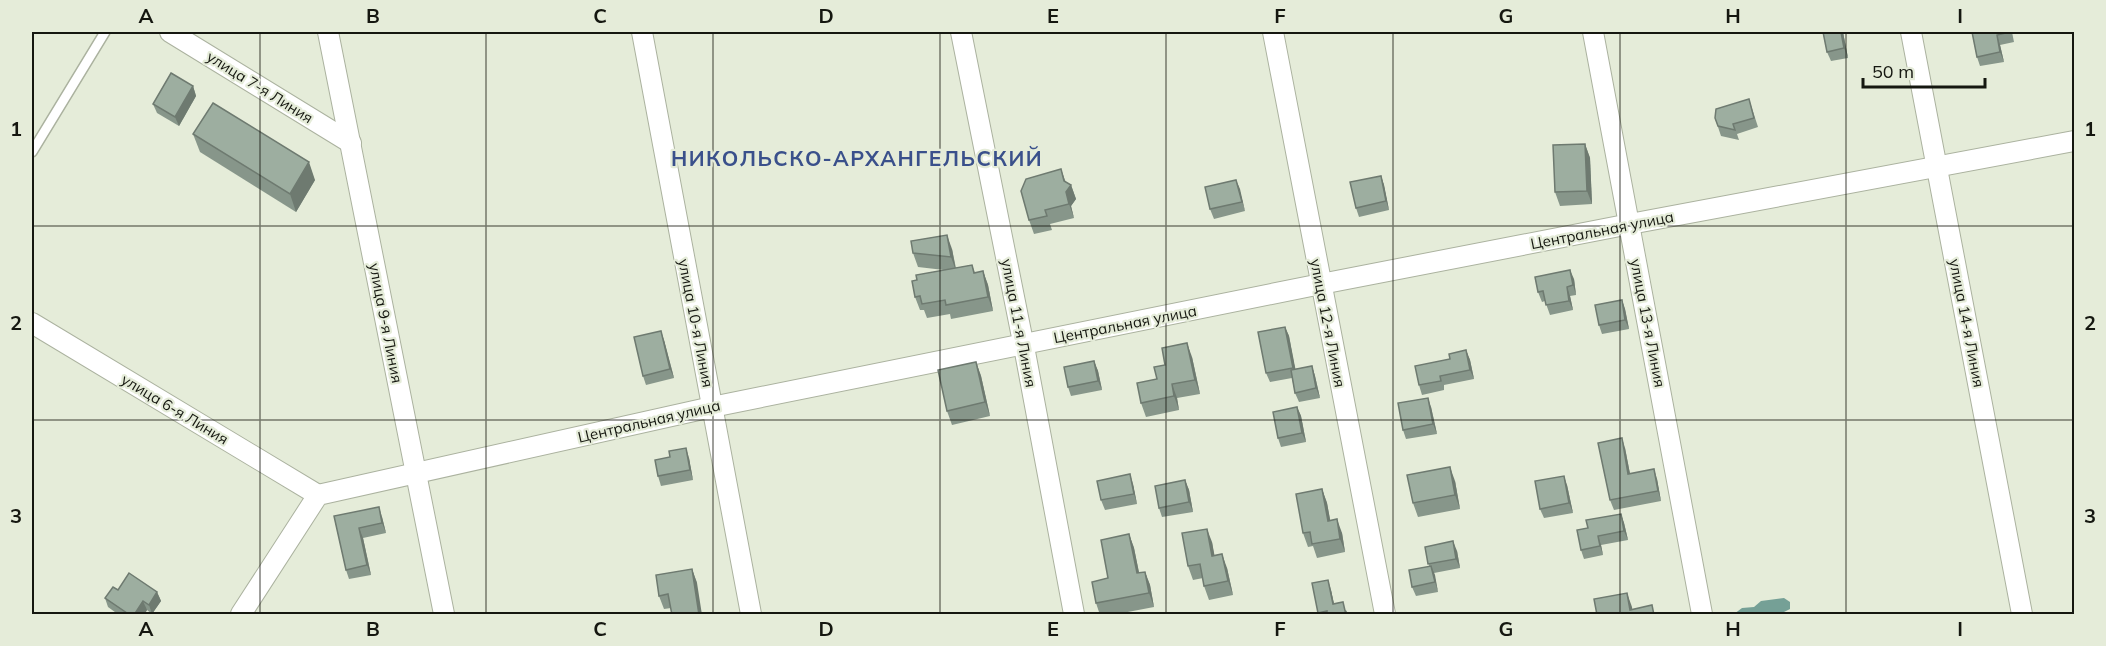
<svg xmlns="http://www.w3.org/2000/svg" width="2106" height="646" font-family="Mulish,sans-serif">
	<style>
		.water { fill: #75a096 }
		.lines { fill: none; stroke-linecap: round; stroke-linejoin: round }
		.service-casing { stroke: #abb29f; stroke-width: 12 }
		.minor-casing { stroke: #abb29f; stroke-width: 22 }
		.service { stroke: #fff; stroke-width: 9 }
		.minor { stroke: #fff; stroke-width: 20 }
		.wall { fill: #87968a }
		.shaded-wall { fill: #6e7a70 }
		.building { fill: #9daea0; stroke: #6e7a70; stroke-width: 1.5 }
		.grid { fill: none; stroke: #151710; stroke-width: 1.5; stroke-opacity: 0.55 }
		.labels { text-anchor: middle; dominant-baseline: central; stroke-width: 4.5; stroke-linejoin: round; paint-order: stroke }
		.street-label { font-size: 15px; fill: #151710; stroke: #e5ecd9 }
		.district-label { font-size: 21px; font-weight: bold; letter-spacing: 1.5px; fill: #3a508b; stroke: #e5ecd9 }
		.neatline { fill: none; stroke: #151710; stroke-width: 2 }
		.grid-label { font-size: 20px; text-anchor: middle; font-weight: bold; fill: #151710 }
	</style>
	<rect width="100%" height="100%" fill="#e5ecd9"/>
	<path class="water" d="M 1784,598 L 1790,602 L 1790,609 L 1780,614 L 1734,614 L 1742,608 L 1754,607 L 1761,601 Z"/>
	<g class="lines">
		<g class="service-casing">
			<path id="service" d="M 32,152 L 105,32"/>
		</g>
		<g class="minor-casing">
			<g id="minor">
				<path d="M 170,32 L 351,143"/>
				<path d="M 328,32 L 444,614"/>
				<path d="M 642,32 L 751,614"/>
				<path d="M 961,32 L 1025,352 L 1074,614"/>
				<path d="M 1273,32 L 1385,614"/>
				<path d="M 1593,32 L 1702,614"/>
				<path d="M 1911,32 L 2022,614"/>
				<path d="M 32,323 L 318,495"/>
				<path d="M 241,614 L 318,495 L 712,407 L 1321,284 L 1630,224 L 2074,141"/>
			</g>
		</g>
		<use href="#service" class="service"/>
		<use href="#minor" class="minor"/>
	</g>
	<g class="wall">
		<path d="M 1823,32 L 1843,32 L 1848,58 L 1831,61 L 1827,52 Z"/>
		<path d="M 1972,32 L 2012,32 L 2014,42 L 2000,45 L 2004,62 L 1980,66 L 1977,57 Z"/>
		<path d="M 193,86 L 196,96 L 179,126 L 157,113 L 153,104 Z"/>
		<path d="M 1749,99 L 1758,127 L 1737,134 L 1739,140 L 1721,136 L 1715,118 Z"/>
		<path d="M 193,134 L 315,180 L 296,212 L 200,152 Z"/>
		<path d="M 1585,144 L 1590,158 L 1592,204 L 1560,206 L 1555,192 Z"/>
		<path d="M 1381,176 L 1384,185 L 1389,210 L 1359,217 L 1356,208 Z"/>
		<path d="M 1236,180 L 1245,211 L 1214,219 L 1210,209 Z"/>
		<path d="M 1066,182 L 1071,185 L 1076,199 L 1071,206 L 1074,218 L 1050,224 L 1052,230 L 1034,234 L 1029,220 Z"/>
		<path d="M 952,249 L 956,268 L 972,265 L 975,273 L 983,271 L 988,285 L 993,311 L 951,319 L 950,314 L 927,318 L 924,310 L 920,310 L 915,297 L 917,280 L 944,270 L 918,267 L 913,253 Z"/>
		<path d="M 1574,279 L 1576,295 L 1570,296 L 1573,310 L 1550,315 L 1545,301 L 1542,302 L 1538,292 Z"/>
		<path d="M 1622,300 L 1625,309 L 1629,329 L 1602,334 L 1599,325 Z"/>
		<path d="M 1285,327 L 1289,336 L 1295,369 L 1312,366 L 1315,376 L 1320,398 L 1299,402 L 1295,393 L 1292,378 L 1270,382 L 1266,373 Z"/>
		<path d="M 664,340 L 674,378 L 646,385 L 643,376 Z"/>
		<path d="M 1466,350 L 1470,360 L 1474,379 L 1444,385 L 1444,390 L 1422,395 L 1419,385 L 1450,359 Z"/>
		<path d="M 1192,357 L 1200,394 L 1177,398 L 1179,410 L 1146,417 L 1141,403 L 1157,379 L 1165,365 Z"/>
		<path d="M 1094,361 L 1098,371 L 1102,390 L 1071,396 L 1068,387 Z"/>
		<path d="M 976,362 L 981,376 L 990,416 L 952,425 L 947,411 Z"/>
		<path d="M 1297,407 L 1301,416 L 1306,442 L 1281,447 L 1278,438 Z"/>
		<path d="M 1431,407 L 1437,434 L 1406,439 L 1403,430 Z"/>
		<path d="M 1625,448 L 1630,474 L 1657,479 L 1661,501 L 1614,510 L 1610,500 Z"/>
		<path d="M 689,458 L 693,480 L 661,486 L 658,476 Z"/>
		<path d="M 1185,480 L 1189,490 L 1193,512 L 1162,517 L 1159,508 Z"/>
		<path d="M 1455,481 L 1460,509 L 1418,517 L 1413,503 Z"/>
		<path d="M 1133,484 L 1137,504 L 1105,510 L 1101,500 Z"/>
		<path d="M 1567,485 L 1573,513 L 1544,518 L 1540,509 Z"/>
		<path d="M 1322,489 L 1327,503 L 1330,520 L 1342,533 L 1345,552 L 1317,558 L 1313,546 L 1308,547 L 1303,533 Z"/>
		<path d="M 1621,514 L 1624,523 L 1628,540 L 1601,545 L 1603,555 L 1584,559 L 1581,550 L 1588,528 Z"/>
		<path d="M 334,516 L 382,517 L 386,533 L 363,538 L 371,575 L 349,579 L 346,570 Z"/>
		<path d="M 1129,534 L 1134,548 L 1139,573 L 1145,572 L 1150,585 L 1154,607 L 1112,615 L 1100,615 L 1096,603 Z"/>
		<path d="M 1212,542 L 1214,555 L 1227,568 L 1233,595 L 1209,600 L 1204,586 L 1203,578 L 1193,580 L 1188,566 Z"/>
		<path d="M 1425,547 L 1457,551 L 1460,568 L 1434,573 L 1438,592 L 1416,596 L 1412,587 L 1429,566 Z"/>
		<path d="M 692,569 L 697,583 L 671,608 L 664,609 L 659,596 Z"/>
		<path d="M 1312,583 L 1331,590 L 1334,604 L 1347,611 L 1347,615 L 1319,615 Z"/>
		<path d="M 118,590 L 157,592 L 161,601 L 152,614 L 147,610 L 144,615 L 119,615 L 108,607 L 105,598 Z"/>
	</g>
	<g class="shaded-wall">
		<path d="M 1841,32 L 1843,32 L 1848,58 L 1844,48 Z"/>
		<path d="M 1997,35 L 2000,45 L 2004,62 L 2000,52 Z"/>
		<path d="M 193,86 L 196,96 L 179,126 L 175,117 Z"/>
		<path d="M 1585,144 L 1590,158 L 1592,204 L 1587,191 Z"/>
		<path d="M 309,162 L 315,180 L 296,212 L 290,194 Z"/>
		<path d="M 1061,169 L 1066,183 L 1071,185 L 1076,199 L 1071,206 L 1074,218 L 1069,204 Z"/>
		<path d="M 1381,176 L 1384,185 L 1389,210 L 1386,201 Z"/>
		<path d="M 1236,180 L 1240,189 L 1245,211 L 1242,202 Z"/>
		<path d="M 947,235 L 952,249 L 956,271 L 951,257 Z"/>
		<path d="M 1570,270 L 1574,279 L 1576,295 L 1573,285 Z"/>
		<path d="M 983,271 L 988,285 L 993,311 L 988,297 Z"/>
		<path d="M 1567,287 L 1570,296 L 1573,310 L 1569,301 Z"/>
		<path d="M 1622,300 L 1625,309 L 1629,329 L 1625,320 Z"/>
		<path d="M 1285,327 L 1289,336 L 1297,377 L 1293,368 Z"/>
		<path d="M 661,331 L 664,340 L 674,378 L 670,369 Z"/>
		<path d="M 1187,343 L 1192,357 L 1200,394 L 1195,380 Z"/>
		<path d="M 1466,350 L 1470,360 L 1474,379 L 1470,370 Z"/>
		<path d="M 1094,361 L 1098,371 L 1102,390 L 1098,381 Z"/>
		<path d="M 976,362 L 981,376 L 990,416 L 985,402 Z"/>
		<path d="M 1312,366 L 1315,376 L 1320,398 L 1316,388 Z"/>
		<path d="M 1172,384 L 1177,398 L 1179,410 L 1174,396 Z"/>
		<path d="M 1428,398 L 1431,407 L 1437,434 L 1433,424 Z"/>
		<path d="M 1297,407 L 1301,416 L 1306,442 L 1302,433 Z"/>
		<path d="M 1622,438 L 1625,448 L 1632,484 L 1628,474 Z"/>
		<path d="M 686,448 L 689,458 L 693,480 L 690,470 Z"/>
		<path d="M 1450,467 L 1455,481 L 1460,509 L 1455,495 Z"/>
		<path d="M 1654,469 L 1657,479 L 1661,501 L 1658,491 Z"/>
		<path d="M 1130,474 L 1133,484 L 1137,504 L 1134,494 Z"/>
		<path d="M 1564,476 L 1567,485 L 1573,513 L 1569,503 Z"/>
		<path d="M 1185,480 L 1189,490 L 1193,512 L 1189,502 Z"/>
		<path d="M 1322,489 L 1327,503 L 1333,535 L 1328,521 Z"/>
		<path d="M 379,507 L 382,517 L 386,533 L 382,523 Z"/>
		<path d="M 1621,514 L 1624,523 L 1628,540 L 1624,531 Z"/>
		<path d="M 1337,519 L 1342,533 L 1345,552 L 1340,539 Z"/>
		<path d="M 359,528 L 363,538 L 371,575 L 367,565 Z"/>
		<path d="M 1207,529 L 1212,542 L 1217,569 L 1212,556 Z"/>
		<path d="M 1129,534 L 1134,548 L 1142,587 L 1137,573 Z"/>
		<path d="M 1598,536 L 1601,545 L 1603,555 L 1600,546 Z"/>
		<path d="M 1453,541 L 1457,551 L 1460,568 L 1456,559 Z"/>
		<path d="M 1222,554 L 1227,568 L 1233,595 L 1228,581 Z"/>
		<path d="M 1431,566 L 1435,575 L 1438,592 L 1435,582 Z"/>
		<path d="M 692,569 L 697,583 L 702,615 L 699,615 Z"/>
		<path d="M 1145,572 L 1150,585 L 1154,607 L 1149,593 Z"/>
		<path d="M 1328,580 L 1331,590 L 1336,613 L 1333,604 Z"/>
		<path d="M 157,592 L 161,601 L 152,614 L 149,605 Z"/>
		<path d="M 1627,593 L 1632,607 L 1633,615 L 1630,610 Z"/>
		<path d="M 143,601 L 147,610 L 144,615 L 134,615 Z"/>
	</g>
	<g class="building">
		<path d="M 1823,32 L 1841,32 L 1844,48 L 1827,52 Z"/>
		<path d="M 1972,32 L 2010,32 L 1997,35 L 2000,52 L 1977,57 Z"/>
		<path d="M 171,73 L 193,86 L 175,117 L 153,104 Z"/>
		<path d="M 1749,99 L 1754,118 L 1733,124 L 1735,130 L 1718,126 L 1715,118 L 1716,109 Z"/>
		<path d="M 213,103 L 309,162 L 290,194 L 193,134 Z"/>
		<path d="M 1585,144 L 1587,191 L 1555,192 L 1553,145 Z"/>
		<path d="M 1061,169 L 1064,181 L 1071,185 L 1066,192 L 1069,204 L 1045,210 L 1047,216 L 1029,220 L 1021,191 L 1026,179 Z"/>
		<path d="M 1381,176 L 1386,201 L 1356,208 L 1350,182 Z"/>
		<path d="M 1236,180 L 1242,202 L 1210,209 L 1205,187 Z"/>
		<path d="M 947,235 L 951,257 L 913,253 L 911,241 Z"/>
		<path d="M 972,265 L 974,273 L 983,271 L 988,297 L 946,305 L 945,300 L 922,304 L 920,296 L 915,297 L 912,281 L 917,280 L 916,275 Z"/>
		<path d="M 1570,270 L 1573,285 L 1567,287 L 1569,301 L 1546,305 L 1543,291 L 1538,292 L 1535,277 Z"/>
		<path d="M 1622,300 L 1625,320 L 1599,325 L 1595,305 Z"/>
		<path d="M 1285,327 L 1293,368 L 1266,373 L 1258,332 Z"/>
		<path d="M 661,331 L 670,369 L 643,376 L 634,337 Z"/>
		<path d="M 1187,343 L 1195,380 L 1172,384 L 1174,396 L 1141,403 L 1137,383 L 1157,379 L 1154,367 L 1165,365 L 1162,348 Z"/>
		<path d="M 1466,350 L 1470,370 L 1440,376 L 1441,381 L 1419,385 L 1415,366 L 1450,359 L 1449,354 Z"/>
		<path d="M 1094,361 L 1098,381 L 1068,387 L 1064,367 Z"/>
		<path d="M 976,362 L 985,402 L 947,411 L 938,370 Z"/>
		<path d="M 1312,366 L 1316,388 L 1295,393 L 1291,370 Z"/>
		<path d="M 1428,398 L 1433,424 L 1403,430 L 1398,403 Z"/>
		<path d="M 1297,407 L 1302,433 L 1278,438 L 1273,412 Z"/>
		<path d="M 1622,438 L 1628,474 L 1654,469 L 1658,491 L 1610,500 L 1598,443 Z"/>
		<path d="M 686,448 L 690,470 L 658,476 L 655,460 L 670,457 L 669,451 Z"/>
		<path d="M 1450,467 L 1455,495 L 1413,503 L 1407,475 Z"/>
		<path d="M 1130,474 L 1134,494 L 1101,500 L 1097,481 Z"/>
		<path d="M 1564,476 L 1569,503 L 1540,509 L 1535,481 Z"/>
		<path d="M 1185,480 L 1189,502 L 1159,508 L 1155,486 Z"/>
		<path d="M 1322,489 L 1328,521 L 1337,519 L 1340,539 L 1312,544 L 1310,532 L 1303,533 L 1296,494 Z"/>
		<path d="M 379,507 L 382,523 L 359,528 L 367,565 L 346,570 L 334,516 Z"/>
		<path d="M 1621,514 L 1624,531 L 1598,536 L 1600,546 L 1581,550 L 1577,530 L 1588,528 L 1586,520 Z"/>
		<path d="M 1207,529 L 1212,556 L 1222,554 L 1228,581 L 1204,586 L 1200,564 L 1188,566 L 1182,533 Z"/>
		<path d="M 1129,534 L 1137,573 L 1145,572 L 1149,593 L 1096,603 L 1092,582 L 1108,578 L 1101,540 Z"/>
		<path d="M 1453,541 L 1456,559 L 1428,564 L 1425,547 Z"/>
		<path d="M 1431,566 L 1435,582 L 1412,587 L 1409,570 Z"/>
		<path d="M 692,569 L 699,615 L 672,615 L 668,594 L 659,596 L 656,575 Z"/>
		<path d="M 129,573 L 157,592 L 149,605 L 143,601 L 134,615 L 130,615 L 105,598 L 113,587 L 118,590 Z"/>
		<path d="M 1328,580 L 1333,604 L 1343,602 L 1346,615 L 1327,615 L 1327,611 L 1318,613 L 1312,583 Z"/>
		<path d="M 1627,593 L 1630,610 L 1652,605 L 1654,615 L 1597,615 L 1594,599 Z"/>
	</g>
	<path class="grid" d="M 260,32 L 260,614M 486,32 L 486,614M 713,32 L 713,614M 940,32 L 940,614M 1166,32 L 1166,614M 1393,32 L 1393,614M 1620,32 L 1620,614M 1846,32 L 1846,614M 32,226 L 2074,226M 32,420 L 2074,420"/>
	<g class="labels">
		<g class="street-label">
			<text transform="translate(260 87) rotate(32)">улица 7-я Линия</text>
			<text transform="translate(1602 230) rotate(-11)">Центральная улица</text>
			<text transform="translate(386 323) rotate(79)">улица 9-я Линия</text>
			<text transform="translate(696 323) rotate(79)">улица 10-я Линия</text>
			<text transform="translate(1019 323) rotate(79)">улица 11-я Линия</text>
			<text transform="translate(1328 323) rotate(79)">улица 12-я Линия</text>
			<text transform="translate(1648 323) rotate(79)">улица 13-я Линия</text>
			<text transform="translate(1967 323) rotate(79)">улица 14-я Линия</text>
			<text transform="translate(1125 324) rotate(-11)">Центральная улица</text>
			<text transform="translate(175 409) rotate(31)">улица 6-я Линия</text>
			<text transform="translate(649 421) rotate(-13)">Центральная улица</text>
		</g>
		<g class="district-label">
			<text x="857" y="158">НИКОЛЬСКО-АРХАНГЕЛЬСКИЙ</text>
		</g>
	</g>
	<rect width="2106" height="646" fill="none" stroke="#e5ecd9" stroke-width="66"/>
	<path d="M1863 78v9h122v-9" fill="none" stroke="#151710" stroke-width="3"/>
	<text x="1872" y="78" font-size="18" fill="#151710" stroke="#e5ecd9" stroke-width="4.5" paint-order="stroke">50 m</text>
	<rect x="33" y="33" width="2040" height="580" class="neatline"/>
	<g class="grid-label">
		<text x="146" y="23">A</text>
		<text x="373" y="23">B</text>
		<text x="600" y="23">C</text>
		<text x="826" y="23">D</text>
		<text x="1053" y="23">E</text>
		<text x="1280" y="23">F</text>
		<text x="1506" y="23">G</text>
		<text x="1733" y="23">H</text>
		<text x="1960" y="23">I</text>
		<text x="16" y="136">1</text>
		<text x="2090" y="136">1</text>
		<text x="16" y="330">2</text>
		<text x="2090" y="330">2</text>
		<text x="16" y="523">3</text>
		<text x="2090" y="523">3</text>
		<text x="146" y="636">A</text>
		<text x="373" y="636">B</text>
		<text x="600" y="636">C</text>
		<text x="826" y="636">D</text>
		<text x="1053" y="636">E</text>
		<text x="1280" y="636">F</text>
		<text x="1506" y="636">G</text>
		<text x="1733" y="636">H</text>
		<text x="1960" y="636">I</text>
	</g>
</svg>
